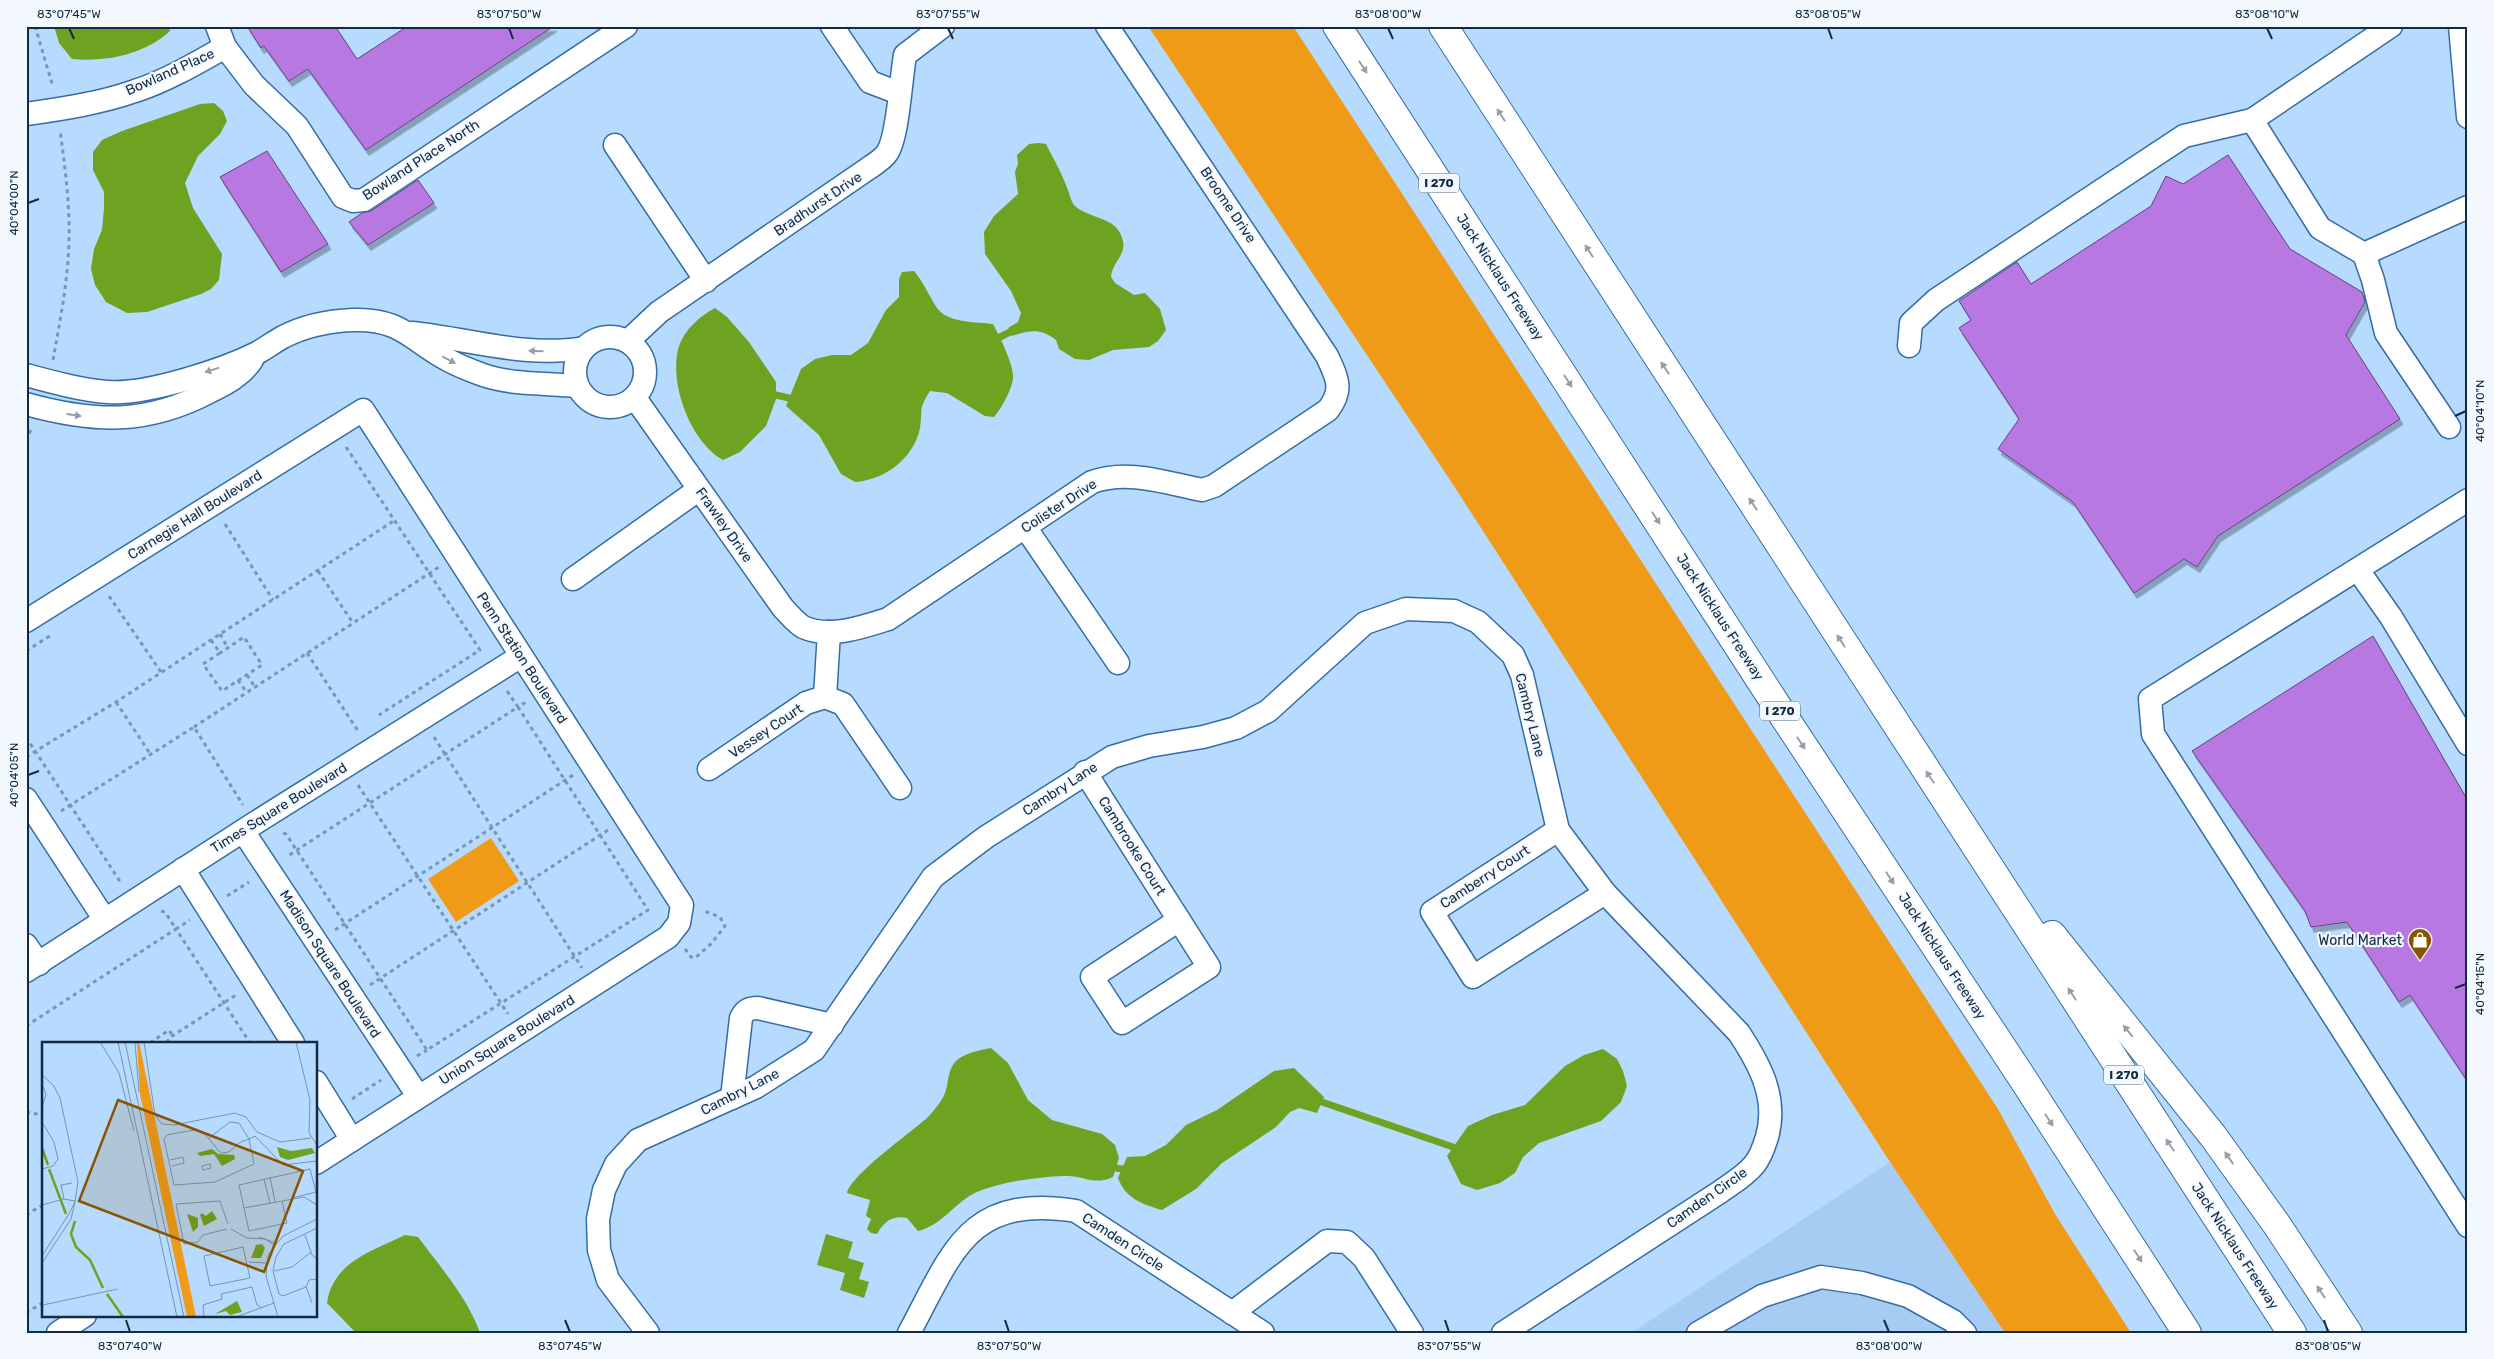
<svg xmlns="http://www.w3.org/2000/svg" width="2494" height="1359" font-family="Rubik,sans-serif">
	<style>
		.built { fill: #a7ccf4 }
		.green { fill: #f09b18 }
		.water { fill: #6ea221 }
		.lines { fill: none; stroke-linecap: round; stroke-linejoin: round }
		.stream { stroke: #6ea221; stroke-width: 7 }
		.building { fill: #b778e2; stroke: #66417f; filter: url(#shadow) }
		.minor-casing { stroke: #356da4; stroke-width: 25 }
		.highway-casing { stroke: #356da4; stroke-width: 30 }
		.path { stroke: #7896b6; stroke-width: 3; stroke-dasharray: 4 4; stroke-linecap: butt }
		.minor { stroke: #fff; stroke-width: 22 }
		.highway { stroke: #fff; stroke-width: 28 }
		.oneway { fill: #959faa }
		.ticks { fill: none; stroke: #132a42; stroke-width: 2 }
		.labels { text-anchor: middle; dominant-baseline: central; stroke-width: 4.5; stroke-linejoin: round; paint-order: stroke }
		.shield { fill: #f2f8fe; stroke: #56687a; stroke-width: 1 }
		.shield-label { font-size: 12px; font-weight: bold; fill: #132a42 }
		.street-label { font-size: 14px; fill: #132a42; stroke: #f2f8fe }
		.poi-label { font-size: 14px; fill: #132a42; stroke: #f2f8fe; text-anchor: end }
		.inset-river { fill: none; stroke: #6ea221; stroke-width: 2.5 }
		.inset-road { fill: none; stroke: #7594b3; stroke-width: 1 }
		.view { fill: #885400; fill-opacity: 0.15; stroke: #885400; stroke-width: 2.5 }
		.inset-edge { fill: none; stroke: #132a42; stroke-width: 2.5 }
		.neatline { fill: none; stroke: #132a42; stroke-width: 2 }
		.ticks-label { font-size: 12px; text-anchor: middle; fill: #132a42 }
	</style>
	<defs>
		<filter id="shadow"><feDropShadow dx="3" dy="5.5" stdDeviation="0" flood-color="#0004"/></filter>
	</defs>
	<rect width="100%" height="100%" fill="#b7daff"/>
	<path class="built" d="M 1890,1162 L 2005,1333 L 1631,1333 Z"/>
	<g class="green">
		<path d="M 1148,26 L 1293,26 L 1998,1109 L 2055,1214 L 2131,1333 L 2005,1333 L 1890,1162 L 1452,483 Z"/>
		<path d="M 491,838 L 519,881 L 456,922 L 428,879 Z"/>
	</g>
	<g class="water">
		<path d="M 54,26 L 169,26 L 170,31 C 144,55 105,62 72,59 L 59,43 Z"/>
		<path d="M 214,103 L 223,111 L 227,121 L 220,134 L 198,156 L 185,183 L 193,208 L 222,254 L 219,280 L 211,289 L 201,294 L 147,312 L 127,313 L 106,302 L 95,285 L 91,269 L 94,249 L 102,230 L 104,208 L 104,192 L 93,170 L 93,152 L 102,140 L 122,131 L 200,104 Z"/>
		<path d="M 1039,143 L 1046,144 C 1054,160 1063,175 1069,193 C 1070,197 1072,203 1075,206 C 1091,220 1118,216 1123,241 C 1126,255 1112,263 1111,277 L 1115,283 L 1134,295 L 1145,293 L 1160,309 L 1166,330 L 1158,341 L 1149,347 L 1113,350 L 1089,360 L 1075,359 L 1059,349 L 1056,340 C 1041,328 1029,330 1012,336 L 1008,328 L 1018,322 L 1021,313 L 1011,291 L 985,254 L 984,232 L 994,216 L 1018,194 L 1015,172 L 1018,164 L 1017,155 L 1029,144 Z"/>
		<path d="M 914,271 C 924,283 929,296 937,308 C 948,323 976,322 993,324 C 999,335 1015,367 1013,379 C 1011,391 1001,409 994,417 L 985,416 L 947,393 L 930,391 C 918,410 923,408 920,428 C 914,458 885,480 855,482 L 841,474 L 819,435 L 786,406 L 801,369 L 815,359 L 832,355 L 851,355 L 868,343 L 886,310 L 899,297 L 899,279 L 902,272 Z"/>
		<path d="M 715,308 L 727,317 L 749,342 L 776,382 L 776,399 L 766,426 L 740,452 L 723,460 C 690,442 668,382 679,346 C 685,329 700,316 715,308 Z"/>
		<path d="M 991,1048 L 1008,1063 L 1028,1100 L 1052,1120 L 1102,1134 L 1115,1145 L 1119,1158 L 1113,1177 C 1093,1186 1084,1175 1065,1176 C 1037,1177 1007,1181 982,1190 C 957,1198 944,1225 918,1231 L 907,1218 C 892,1215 884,1222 877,1234 L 871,1233 L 867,1229 L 871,1219 L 866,1216 L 870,1200 L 847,1193 C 851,1175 910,1133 927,1118 C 933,1112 942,1101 945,1093 C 949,1083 947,1070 956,1061 C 964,1053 980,1050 991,1048 Z"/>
		<path d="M 1603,1049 L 1617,1059 L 1623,1071 L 1627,1086 L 1621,1102 L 1601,1121 L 1539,1143 L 1523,1157 L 1515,1173 L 1500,1183 L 1477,1190 L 1461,1184 L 1447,1156 L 1468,1126 L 1492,1115 L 1525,1105 L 1565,1066 L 1584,1055 Z"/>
		<path d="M 1294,1068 L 1324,1097 L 1317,1113 L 1299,1108 L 1290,1112 L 1276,1127 L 1222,1163 L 1196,1189 L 1162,1210 C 1142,1204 1126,1199 1118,1178 L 1127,1157 L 1145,1156 L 1166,1145 L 1186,1125 L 1217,1110 L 1274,1071 Z"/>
		<path d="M 826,1234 L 853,1242 L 848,1258 L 864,1263 L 859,1279 L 869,1282 L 864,1298 L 840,1290 L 845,1273 L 817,1265 Z"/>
		<path d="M 405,1235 L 418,1237 C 439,1265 469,1300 480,1333 L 356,1333 L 327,1303 C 333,1262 372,1251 405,1235 Z"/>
	</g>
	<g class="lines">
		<g class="stream">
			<path d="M 1000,337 L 1010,332"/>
			<path d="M 776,395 L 789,398"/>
			<path d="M 1322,1102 L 1453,1147"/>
			<path d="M 1116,1168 L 1122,1169"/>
		</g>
	</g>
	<g class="building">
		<path d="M 247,26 L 335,26 L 357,59 L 408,26 L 554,26 L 366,150 L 308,69 L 289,81 L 264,46 L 261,48 Z"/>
		<path d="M 267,151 L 328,244 L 281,272 L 220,177 Z"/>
		<path d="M 2228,155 L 2290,249 L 2362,292 L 2365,302 L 2346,335 L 2400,419 L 2218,536 L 2197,567 L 2184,559 L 2134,593 L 2073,502 L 1998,449 L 2019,419 L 1959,328 L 1971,320 L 1959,301 L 2017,262 L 2031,284 L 2151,206 L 2166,176 L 2183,184 Z"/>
		<path d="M 418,180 L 434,203 L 368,245 L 349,222 L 362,213 L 371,211 Z"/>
		<path d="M 2373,636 L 2468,801 L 2468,1082 L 2410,995 L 2399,1002 L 2347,922 L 2311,927 L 2305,911 L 2192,751 Z"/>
	</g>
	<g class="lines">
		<g class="minor-casing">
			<g id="minor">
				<path d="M 217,26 L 225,47 L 254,85 L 297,126 L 343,197 L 353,201 L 364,200 L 626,26"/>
				<path d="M 832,26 L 870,82 L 899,93"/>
				<path d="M 2391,26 L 2252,120 L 2320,228 L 2364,254 L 2468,207"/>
				<path d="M 2460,26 L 2468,117"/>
				<path d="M 26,114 C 62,109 101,103 135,91 C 166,81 197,63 225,47"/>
				<path d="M 615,145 L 706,281"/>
				<path d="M 2364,254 L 2373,280 L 2386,333 L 2449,427"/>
				<path d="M 412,333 C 470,339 526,358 584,348"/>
				<circle cx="610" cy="372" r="35"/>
				<path d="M 628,341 L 659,312 L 869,168 C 875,164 883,159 887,153 C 898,138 901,77 905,55 L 943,26"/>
				<path d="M 1909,346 L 1911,323 L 1936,300 L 2184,136 L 2252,120"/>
				<path d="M 26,375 C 52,382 81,390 108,392 C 146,395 223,370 257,353 C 266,348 274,342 283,337 C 304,326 330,321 353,320 C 401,318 412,341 448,360 C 459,366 472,371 483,375 C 512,385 547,383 577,386"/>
				<path d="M 635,398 L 783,608 C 789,614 795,622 803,627 C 829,639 863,627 888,619 L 1092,482 C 1128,469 1166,483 1202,490 L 1214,486 L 1328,410 C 1344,389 1337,378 1327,356 L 1107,26"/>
				<path d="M 26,404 C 95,423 147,425 211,391 C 227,383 242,375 252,360"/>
				<path d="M 2468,500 L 2150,699 L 2153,734 L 2468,1226"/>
				<path d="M 1025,527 L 1118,663"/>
				<path d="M 2358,570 L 2391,617 L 2468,744"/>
				<path d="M 573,579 L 698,490"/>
				<path d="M 26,621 L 363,410 L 682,905 L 679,923 L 668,937 L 316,1163"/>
				<path d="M 825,697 L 829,632"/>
				<path d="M 709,769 L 806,703 L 825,697 L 843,704 L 900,788"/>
				<path d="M 1085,772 L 1179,920"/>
				<path d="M 26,799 L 105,920"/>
				<path d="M 1558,830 L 1432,912 L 1473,977 L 1605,893"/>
				<path d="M 243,831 L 418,1096"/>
				<path d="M 183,869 L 293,1043"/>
				<path d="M 1179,920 L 1209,967 L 1122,1023 L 1092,977 Z"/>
				<path d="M 26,945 L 39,964"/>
				<path d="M 26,971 L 255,823 L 521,656"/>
				<path d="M 316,1082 L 352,1140"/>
				<path d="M 732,1098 L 741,1018 C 745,1010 749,1008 758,1008 L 832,1025"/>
				<path d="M 1232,1313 L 1327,1241 L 1347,1242 L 1364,1258 L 1412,1333"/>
				<path d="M 58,1333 L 85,1315"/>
				<path d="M 648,1333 L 608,1280 L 599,1250 L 598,1219 L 604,1190 L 616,1164 L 638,1140 L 756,1087 L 814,1050 L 933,877 L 986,837 L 1112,757 L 1149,746 L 1203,737 L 1236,728 L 1268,711 L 1365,623 L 1406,609 L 1454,611 L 1478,622 L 1513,655 L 1522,675 L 1558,830 L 1605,893 L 1739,1033 C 1760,1065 1778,1098 1767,1137 C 1764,1147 1760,1158 1754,1165 C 1745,1176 1731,1184 1720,1192 L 1503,1333"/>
				<path d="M 909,1333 C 953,1251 968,1194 1076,1211 L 1263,1333"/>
				<path d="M 1698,1333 L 1762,1296 L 1821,1277 L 1862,1283 L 1908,1296 L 1953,1321 L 1965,1333"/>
			</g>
		</g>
		<g class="highway-casing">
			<g id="highway">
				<path d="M 1337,26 L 1777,706 L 2023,1079 L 2187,1333"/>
				<path d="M 1443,26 L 2292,1333"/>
				<path d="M 2052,935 L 2213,1136 L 2277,1225 L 2348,1333"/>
			</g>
		</g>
		<g class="path">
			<path d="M 35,26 L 53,87"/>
			<path d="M 53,360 C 60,321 68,281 69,241 C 70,204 65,167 60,130"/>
			<path d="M 26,441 L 32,427"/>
			<path d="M 346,447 L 480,650 L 379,715"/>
			<path d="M 225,524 L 273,600"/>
			<path d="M 318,571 L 353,623"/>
			<path d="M 109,596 L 161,672"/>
			<path d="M 220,634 L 228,648"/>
			<path d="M 211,640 L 220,653 L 203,664 L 222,691 L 262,665 L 244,637 L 220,653"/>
			<path d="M 26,651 L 53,634"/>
			<path d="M 307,653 L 358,731"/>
			<path d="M 247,675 L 255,687"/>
			<path d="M 238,680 L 247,693"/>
			<path d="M 507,691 L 518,707 L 526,702"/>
			<path d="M 116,702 L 151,755"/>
			<path d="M 194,727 L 439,567"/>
			<path d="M 26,737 L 121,883"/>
			<path d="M 434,737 L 582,968"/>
			<path d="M 26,757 L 116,702 L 395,520"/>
			<path d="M 358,785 L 508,1014"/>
			<path d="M 61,811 L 194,727 L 243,805"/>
			<path d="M 283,833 L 286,834 C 333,906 380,978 427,1050 L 648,910 L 518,707 L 297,850 L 288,856"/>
			<path d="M 227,896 L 249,882"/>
			<path d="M 161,911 L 165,912 L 176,929 L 190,920"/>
			<path d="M 335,930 L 573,775"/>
			<path d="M 685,949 L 691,957 L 695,958 L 711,944 L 725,926 L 720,917 L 704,911"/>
			<path d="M 370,985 L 608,830"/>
			<path d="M 26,1026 L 176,929 L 250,1043"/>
			<path d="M 150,1043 L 169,1030 L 173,1036"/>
			<path d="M 167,1043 L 169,1038 L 236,995"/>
			<path d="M 417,1056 L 427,1050"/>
			<path d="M 352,1099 L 381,1080"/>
			<path d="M 26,1112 L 36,1114 L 44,1111"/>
			<path d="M 26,1215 L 44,1204"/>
			<path d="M 26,1313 L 44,1302"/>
		</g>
		<use href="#minor" class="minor"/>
		<use href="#highway" class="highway"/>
	</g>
	<defs><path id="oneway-solid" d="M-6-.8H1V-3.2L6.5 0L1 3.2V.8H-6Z" transform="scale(1.25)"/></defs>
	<g class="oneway">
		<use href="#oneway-solid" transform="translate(1363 67) rotate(57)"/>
		<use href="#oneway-solid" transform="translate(1501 115) rotate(-123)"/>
		<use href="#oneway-solid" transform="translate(1589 251) rotate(-123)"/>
		<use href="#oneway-solid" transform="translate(536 351) rotate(-179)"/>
		<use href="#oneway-solid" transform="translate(449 360) rotate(28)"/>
		<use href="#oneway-solid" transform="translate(1665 368) rotate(-123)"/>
		<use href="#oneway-solid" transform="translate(212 370) rotate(162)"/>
		<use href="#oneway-solid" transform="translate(1568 381) rotate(57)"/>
		<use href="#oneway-solid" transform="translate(74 415) rotate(8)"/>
		<use href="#oneway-solid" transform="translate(1753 504) rotate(-123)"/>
		<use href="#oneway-solid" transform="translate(1656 518) rotate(57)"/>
		<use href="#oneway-solid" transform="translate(1841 641) rotate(-123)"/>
		<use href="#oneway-solid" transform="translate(1801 743) rotate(57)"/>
		<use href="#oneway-solid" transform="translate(1930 777) rotate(-123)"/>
		<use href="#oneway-solid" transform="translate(1890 878) rotate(57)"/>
		<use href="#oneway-solid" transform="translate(2072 994) rotate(-123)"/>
		<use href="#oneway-solid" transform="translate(2128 1031) rotate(-129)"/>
		<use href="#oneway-solid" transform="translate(2049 1120) rotate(57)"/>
		<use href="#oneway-solid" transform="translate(2170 1145) rotate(-123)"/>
		<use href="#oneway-solid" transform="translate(2229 1158) rotate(-125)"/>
		<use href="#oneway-solid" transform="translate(2138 1256) rotate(57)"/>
		<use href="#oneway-solid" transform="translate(2321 1292) rotate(-123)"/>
	</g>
	<path class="ticks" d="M 69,28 L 74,39M 509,28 L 513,39M 948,28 L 953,39M 1388,28 L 1393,39M 1828,28 L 1832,39M 2267,28 L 2272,39M 28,203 L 39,199M 2455,416 L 2466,411M 28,775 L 39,771M 2455,988 L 2466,984M 126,1320 L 130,1332M 565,1320 L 570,1332M 1005,1320 L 1009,1332M 1445,1320 L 1449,1332M 1884,1320 L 1889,1332M 2324,1320 L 2328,1332"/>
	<defs>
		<g id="shop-pin" transform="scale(1.25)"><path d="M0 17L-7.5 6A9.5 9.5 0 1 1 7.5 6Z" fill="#885400" stroke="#f2f8fe"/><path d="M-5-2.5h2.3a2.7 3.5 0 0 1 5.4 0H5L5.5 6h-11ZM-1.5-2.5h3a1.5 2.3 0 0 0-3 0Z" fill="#fff"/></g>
	</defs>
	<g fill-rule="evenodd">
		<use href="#shop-pin" x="2420" y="940"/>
	</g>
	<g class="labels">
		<g class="shield">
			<rect x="1419" y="173.5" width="40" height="19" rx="4"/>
			<rect x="1760" y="701.5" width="40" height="19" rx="4"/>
			<rect x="2104" y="1065.5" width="40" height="19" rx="4"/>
		</g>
		<g class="shield-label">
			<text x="1439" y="183">I 270</text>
			<text x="1780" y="711">I 270</text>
			<text x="2124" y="1075">I 270</text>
		</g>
		<g class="street-label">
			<text transform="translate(170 72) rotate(-24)">Bowland Place</text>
			<text transform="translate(421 160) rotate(-33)">Bowland Place North</text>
			<text transform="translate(818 204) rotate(-34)">Bradhurst Drive</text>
			<text transform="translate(1228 205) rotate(56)">Broome Drive</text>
			<text transform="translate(1500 277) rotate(57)">Jack Nicklaus Freeway</text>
			<text transform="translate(1059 506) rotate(-33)">Colister Drive</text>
			<text transform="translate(195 515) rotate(-32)">Carnegie Hall Boulevard</text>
			<text transform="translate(724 525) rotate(55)">Frawley Drive</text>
			<text transform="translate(1720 617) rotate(57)">Jack Nicklaus Freeway</text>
			<text transform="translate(522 658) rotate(57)">Penn Station Boulevard</text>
			<text transform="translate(1530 715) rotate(76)">Cambry Lane</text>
			<text transform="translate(766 731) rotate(-34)">Vessey Court</text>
			<text transform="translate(1060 789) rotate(-33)">Cambry Lane</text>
			<text transform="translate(279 808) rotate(-32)">Times Square Boulevard</text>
			<text transform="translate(1132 846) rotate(58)">Cambrooke Court</text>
			<text transform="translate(1485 877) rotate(-33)">Camberry Court</text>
			<text transform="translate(1942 956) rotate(57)">Jack Nicklaus Freeway</text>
			<text transform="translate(330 964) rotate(57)">Madison Square Boulevard</text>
			<text transform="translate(507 1040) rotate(-32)">Union Square Boulevard</text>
			<text transform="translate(740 1092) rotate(-27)">Cambry Lane</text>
			<text transform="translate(1707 1198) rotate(-35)">Camden Circle</text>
			<text transform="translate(1123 1242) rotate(33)">Camden Circle</text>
			<text transform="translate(2235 1246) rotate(57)">Jack Nicklaus Freeway</text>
		</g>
		<g class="poi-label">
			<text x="2402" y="940">World Market</text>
		</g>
	</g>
	<g transform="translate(42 1042)">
		<rect width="275" height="275" fill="#b7daff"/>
		<path d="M 95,0 L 97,0 L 154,275 L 145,275 L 98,52 Z" fill="#f09b18"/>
		<path d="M 235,105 L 249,109 L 270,106 L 273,111 L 246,118 L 238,115 ZM 170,107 L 176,112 L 192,113 L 193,117 L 180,124 L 172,112 L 158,114 L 155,111 ZM 170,169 L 175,177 L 162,184 L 158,173 L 160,171 L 164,174 ZM 145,172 L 156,176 L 156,185 L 151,190 ZM 220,202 L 223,206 L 219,216 L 209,216 L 214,203 ZM 195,259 L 200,270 L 188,273 L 184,269 L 173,272 Z" fill="#6ea221"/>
		<path class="inset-river" d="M 0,106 L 6,123M 7,127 L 24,172M 33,179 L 29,192 L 34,205 L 48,218 L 61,246M 65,252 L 81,275"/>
		<path class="inset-road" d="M 58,0 L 77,31 L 92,89M 76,0 L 135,275M 83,0 L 142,275M 93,0 L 97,50M 102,0 L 113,73 L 120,82 L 132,83 L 193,71 L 204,75 L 215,90 L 238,100 L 269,96M 254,0 L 268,58 L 267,91 L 275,103M 0,33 L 12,44 L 18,56 L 36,140 L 33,160 L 27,172 L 0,214M 0,42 L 4,52 L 0,66M 0,80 L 12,100 L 16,117 L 11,124 L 0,127M 167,96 L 188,80 L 197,81 L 207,97 L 212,122 L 173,140 L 132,143 L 122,97 L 125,93 L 152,88 L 162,91 L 177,109 L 180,111 L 187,110 L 197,101 L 201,99 L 207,97 L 213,94 L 241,123 L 275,119M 128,118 L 141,115 L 142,121 L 130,124M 168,122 L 169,126 L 161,128 L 160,124 ZM 228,135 L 233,160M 222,137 L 228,161M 250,156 L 274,150M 22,157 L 19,143 L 30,141M 178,159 L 134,162 L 142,202 L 156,200 L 161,193 L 185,187M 178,159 L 186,182M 240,159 L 245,181 L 207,189 L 197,143 L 268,127 L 274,150M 0,163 L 22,157 L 33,159M 202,166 L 262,155 L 275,163M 275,186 L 242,202 L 234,215 L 231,229 L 237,252 L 241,254 L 264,245 L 267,238 L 275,237M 189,187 L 205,196 L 223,197 L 232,203M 263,193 L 270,213 L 275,217M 217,195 L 234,201M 201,205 L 208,236 L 168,244 L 162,214 ZM 207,220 L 225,221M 0,221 L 29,177 L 33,160M 232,229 L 250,225 L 269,210M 264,245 L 270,261M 1,263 L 76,247M 162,275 L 161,263 L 180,257 L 179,252 L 210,245 L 215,263 L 220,266M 194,275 L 232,261M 236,275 L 224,234 L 226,213 L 241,194 L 275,177"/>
		<path class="view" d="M 76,58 L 261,129 L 222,230 L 37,159 Z"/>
		<rect width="275" height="275" class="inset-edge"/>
	</g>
	<rect width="2494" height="1359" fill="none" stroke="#f2f8fe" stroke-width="55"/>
	<rect x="28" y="28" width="2438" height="1304" class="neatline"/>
	<g class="ticks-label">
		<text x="69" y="18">83°07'45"W</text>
		<text x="509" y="18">83°07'50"W</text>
		<text x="948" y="18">83°07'55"W</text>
		<text x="1388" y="18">83°08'00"W</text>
		<text x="1828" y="18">83°08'05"W</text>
		<text x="2267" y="18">83°08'10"W</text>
		<text transform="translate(14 203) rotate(-90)" y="4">40°04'00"N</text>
		<text transform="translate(2480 411) rotate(-90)" y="4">40°04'10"N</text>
		<text transform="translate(14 775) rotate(-90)" y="4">40°04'05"N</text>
		<text transform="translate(2480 984) rotate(-90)" y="4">40°04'15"N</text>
		<text x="130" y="1350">83°07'40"W</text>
		<text x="570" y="1350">83°07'45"W</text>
		<text x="1009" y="1350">83°07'50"W</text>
		<text x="1449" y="1350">83°07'55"W</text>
		<text x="1889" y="1350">83°08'00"W</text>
		<text x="2328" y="1350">83°08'05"W</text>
	</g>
</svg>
